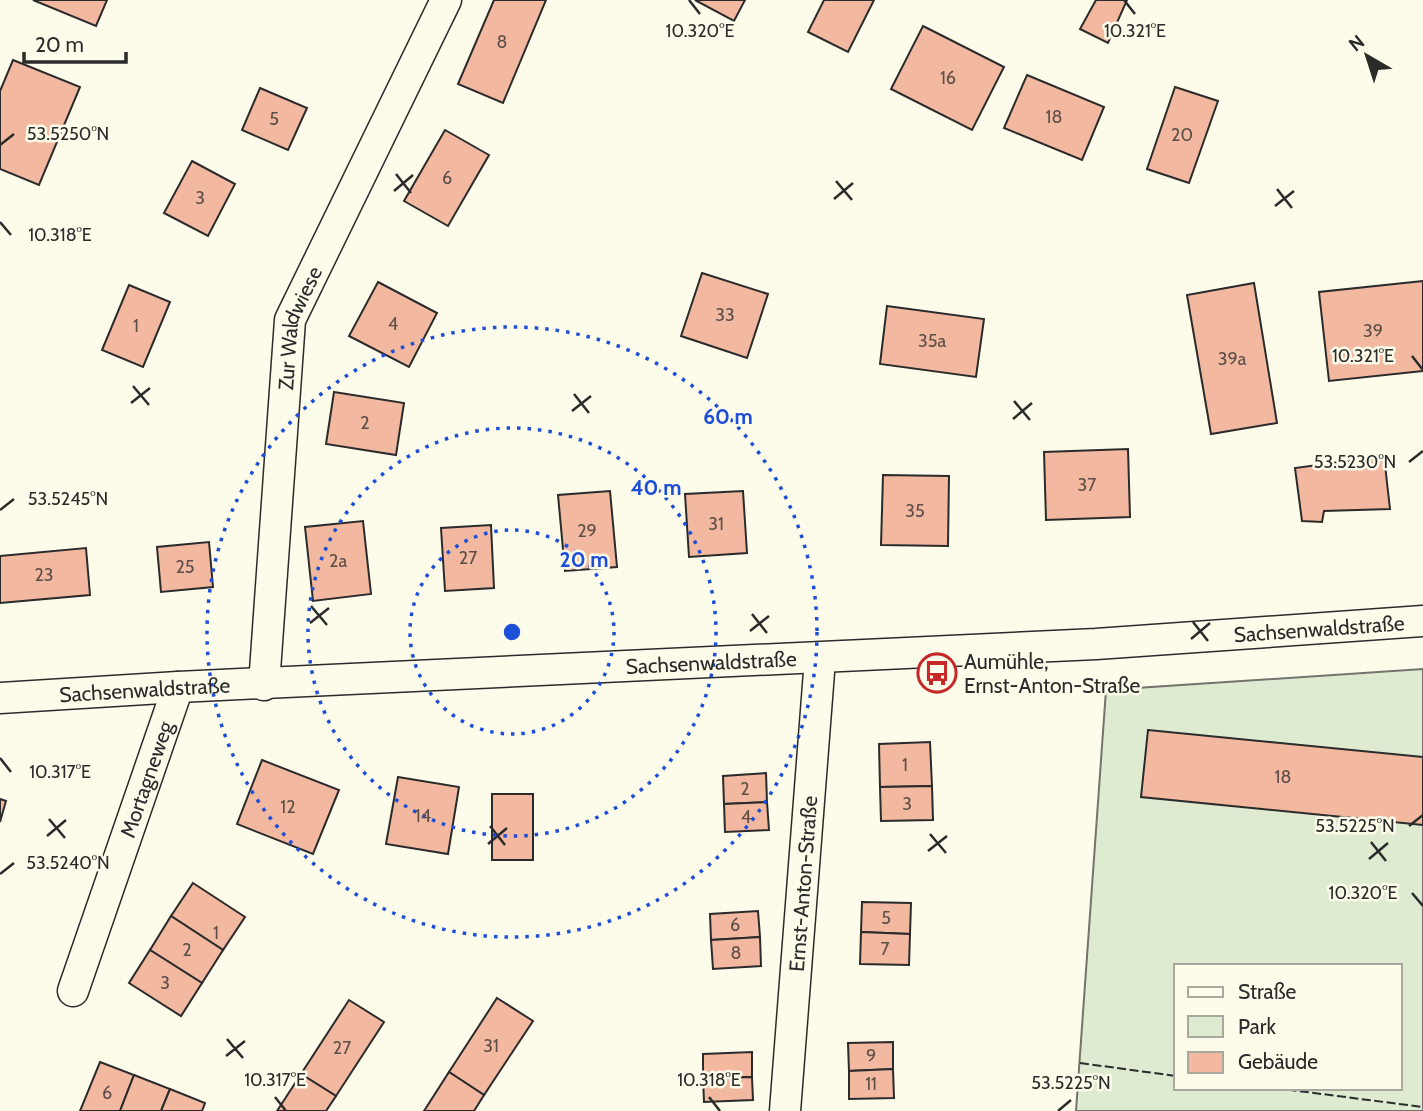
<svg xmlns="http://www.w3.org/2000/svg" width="1423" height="1111" font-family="Cabin,sans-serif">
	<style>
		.green { fill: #deebd1; stroke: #74746e; stroke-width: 2; fill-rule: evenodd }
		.building { fill: #f2b8a0; stroke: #2b2b2b; stroke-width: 2 }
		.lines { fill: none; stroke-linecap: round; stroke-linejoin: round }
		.street-casing { stroke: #2b2b2b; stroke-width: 33 }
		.street { stroke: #fdfbea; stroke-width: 30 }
		.fence { stroke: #2b2b2b; stroke-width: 2; stroke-dasharray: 9 3.5; stroke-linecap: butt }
		.ticks { fill: none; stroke: #2b2b2b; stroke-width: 2.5 }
		.ring { fill: none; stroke: #1d4ed8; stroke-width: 3.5; stroke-dasharray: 3.5 7 }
		.labels { text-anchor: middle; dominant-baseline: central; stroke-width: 5; stroke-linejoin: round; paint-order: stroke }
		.number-label { font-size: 18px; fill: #5d4e48 }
		.street-label { font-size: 21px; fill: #2b2b2b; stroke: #fdfbea }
		.poi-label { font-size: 21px; fill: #2b2b2b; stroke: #fdfbea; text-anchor: start }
		.ticks-label { font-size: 18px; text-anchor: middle; fill: #2b2b2b; stroke: #fdfbea; stroke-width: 5; stroke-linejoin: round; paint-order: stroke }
		.centre { fill: #1d4ed8; stroke: #fdfbea; stroke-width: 3.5 }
		.ring-label { font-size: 21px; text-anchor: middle; font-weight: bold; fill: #1d4ed8; stroke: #fdfbea; stroke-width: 5; stroke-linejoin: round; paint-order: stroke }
	</style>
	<rect width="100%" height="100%" fill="#fdfbea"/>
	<path class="green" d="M 1423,669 L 1423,1111 L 1076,1111 L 1106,690 ZM 1176,966 L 1400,966 L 1400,1088 L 1176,1088 Z"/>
	<g class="building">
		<path d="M 33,0 L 107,0 L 96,26 Z"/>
		<path d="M 494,0 L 546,0 L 503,103 L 458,84 Z"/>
		<path d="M 695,0 L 745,0 L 734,21 Z"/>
		<path d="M 824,0 L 874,0 L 848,52 L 808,32 Z"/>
		<path d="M 1096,0 L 1127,0 L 1108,43 L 1080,29 Z"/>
		<path d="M 923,26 L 1004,67 L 972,130 L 891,89 Z"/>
		<path d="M 13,60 L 80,87 L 39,185 L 0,169 L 0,91 Z"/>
		<path d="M 1027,75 L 1104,107 L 1082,160 L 1004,128 Z"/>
		<path d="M 1175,87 L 1218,101 L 1189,183 L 1147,169 Z"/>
		<path d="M 260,88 L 307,108 L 288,150 L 242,130 Z"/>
		<path d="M 445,130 L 489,155 L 448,226 L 404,201 Z"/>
		<path d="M 192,161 L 235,184 L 208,236 L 164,213 Z"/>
		<path d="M 702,273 L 768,294 L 747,358 L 681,336 Z"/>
		<path d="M 1423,281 L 1423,371 L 1329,381 L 1319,292 Z"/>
		<path d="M 378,282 L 437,313 L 409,367 L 349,336 Z"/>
		<path d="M 1254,283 L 1277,423 L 1211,434 L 1187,295 Z"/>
		<path d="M 129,285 L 170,302 L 143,367 L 102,350 Z"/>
		<path d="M 887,306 L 984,319 L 976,377 L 880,364 Z"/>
		<path d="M 334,392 L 404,403 L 396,455 L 326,444 Z"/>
		<path d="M 1128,449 L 1130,517 L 1046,520 L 1044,452 Z"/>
		<path d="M 1384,456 L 1390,509 L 1324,511 L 1322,522 L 1302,521 L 1295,468 Z"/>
		<path d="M 883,475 L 949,476 L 948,546 L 881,545 Z"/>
		<path d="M 610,491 L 617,567 L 565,571 L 558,495 Z"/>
		<path d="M 743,491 L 747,553 L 689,557 L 685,494 Z"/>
		<path d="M 363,521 L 371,594 L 313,601 L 305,527 Z"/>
		<path d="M 491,525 L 494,588 L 445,591 L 441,528 Z"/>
		<path d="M 209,542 L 213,587 L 161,592 L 157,547 Z"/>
		<path d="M 86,548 L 90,595 L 0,603 L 0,556 Z"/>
		<path d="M 1148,730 L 1423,757 L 1423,825 L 1141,797 Z"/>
		<path d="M 930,742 L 932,786 L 880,787 L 879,744 Z"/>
		<path d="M 262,760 L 339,790 L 313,854 L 237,824 Z"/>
		<path d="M 766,773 L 767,802 L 724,804 L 723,776 Z"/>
		<path d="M 398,777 L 459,787 L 448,854 L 386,844 Z"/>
		<path d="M 932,786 L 933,820 L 881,821 L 880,787 Z"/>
		<rect x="492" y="794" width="41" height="66"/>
		<path d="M 0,799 L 6,801 L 0,822 Z"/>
		<path d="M 767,802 L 769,830 L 725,832 L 724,804 Z"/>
		<path d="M 193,883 L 245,917 L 223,950 L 171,916 Z"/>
		<path d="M 862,902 L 911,903 L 910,934 L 861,932 Z"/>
		<path d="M 758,911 L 760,937 L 711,940 L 710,914 Z"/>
		<path d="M 171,916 L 223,950 L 202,983 L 150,950 Z"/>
		<path d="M 861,932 L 910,934 L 909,965 L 860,964 Z"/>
		<path d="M 760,937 L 761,966 L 713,969 L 711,940 Z"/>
		<path d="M 150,950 L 202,983 L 181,1016 L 129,983 Z"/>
		<path d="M 497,998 L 533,1021 L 484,1095 L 449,1072 Z"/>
		<path d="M 349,1000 L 384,1022 L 336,1096 L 301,1074 Z"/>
		<path d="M 893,1042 L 893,1069 L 849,1071 L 848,1043 Z"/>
		<path d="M 752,1052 L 752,1077 L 703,1078 L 703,1054 Z"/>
		<path d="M 100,1062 L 134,1075 L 120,1111 L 80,1111 Z"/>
		<path d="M 893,1069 L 894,1098 L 849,1099 L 849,1071 Z"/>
		<path d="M 449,1072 L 484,1095 L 474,1111 L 424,1111 Z"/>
		<path d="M 301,1074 L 336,1096 L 326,1111 L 277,1111 Z"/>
		<path d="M 134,1075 L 170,1089 L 161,1111 L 120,1111 Z"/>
		<path d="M 752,1077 L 753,1100 L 704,1102 L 703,1078 Z"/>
		<path d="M 170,1089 L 205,1103 L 202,1111 L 161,1111 Z"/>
	</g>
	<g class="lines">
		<g class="street-casing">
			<g id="street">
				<path id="s1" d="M 264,685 L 290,320 L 446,0"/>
				<path id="s2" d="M 0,698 L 178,687 L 1096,644 L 1423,621"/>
				<path id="s3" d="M 73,991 L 178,687"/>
				<path id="s4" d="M 785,1111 L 820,659"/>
			</g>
		</g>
		<use href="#street" class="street"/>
		<g class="fence">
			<path d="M 1080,1063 L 1176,1076"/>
			<path d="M 1275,1088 L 1423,1107"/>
		</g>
	</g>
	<path class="ticks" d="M 689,0 L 700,14M 1124,0 L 1135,14M 0,145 L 14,134M 396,174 L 411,193M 836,181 L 852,200M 1277,189 L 1292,208M 394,191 L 413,175M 834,199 L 853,183M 1275,206 L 1294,191M 0,222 L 11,235M 1412,356 L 1423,370M 133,386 L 149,405M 574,394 L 589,413M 1014,401 L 1030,420M 131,403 L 150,388M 572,411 L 591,396M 1013,419 L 1032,403M 1409,462 L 1423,451M 0,510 L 14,499M 311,606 L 327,625M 752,614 L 767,633M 1193,622 L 1208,641M 310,623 L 329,608M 750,631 L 769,616M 1191,639 L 1210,623M 0,758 L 11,772M 49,819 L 65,838M 490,826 L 505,845M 1409,826 L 1423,815M 930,834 L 946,853M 47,836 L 66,820M 1371,842 L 1386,861M 488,844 L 507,828M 928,851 L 947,836M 1369,859 L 1388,843M 0,874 L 14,863M 1412,893 L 1423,906M 227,1039 L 243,1058M 226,1056 L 245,1041M 275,1097 L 286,1111M 709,1097 L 720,1111M 1058,1111 L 1071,1100"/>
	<g class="ring">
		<circle cx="512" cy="632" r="102"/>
		<circle cx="512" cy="632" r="204"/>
		<circle cx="512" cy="632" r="305"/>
	</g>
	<defs>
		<g id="bus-ring" transform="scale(2.0125)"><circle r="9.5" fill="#fdfbea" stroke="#c62828" stroke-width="1.5"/><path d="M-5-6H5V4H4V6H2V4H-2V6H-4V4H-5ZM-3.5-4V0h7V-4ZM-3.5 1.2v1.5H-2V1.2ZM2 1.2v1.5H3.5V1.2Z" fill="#c62828"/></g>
	</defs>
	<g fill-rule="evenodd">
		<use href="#bus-ring" x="937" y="673"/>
	</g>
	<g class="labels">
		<g class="number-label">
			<text x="502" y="42">8</text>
			<text x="948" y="78">16</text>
			<text x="1054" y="117">18</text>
			<text x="274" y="119">5</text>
			<text x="1182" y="135">20</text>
			<text x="447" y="178">6</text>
			<text x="200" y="198">3</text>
			<text x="725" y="315">33</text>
			<text x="393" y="324">4</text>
			<text x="136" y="326">1</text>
			<text x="1373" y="331">39</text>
			<text x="932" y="341">35a</text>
			<text x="1232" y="359">39a</text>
			<text x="365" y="423">2</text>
			<text x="1087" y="485">37</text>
			<text x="915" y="511">35</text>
			<text x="716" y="524">31</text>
			<text x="587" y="531">29</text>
			<text x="468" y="558">27</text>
			<text x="338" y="561">2a</text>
			<text x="185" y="567">25</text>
			<text x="44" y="575">23</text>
			<text x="905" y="765">1</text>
			<text x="1283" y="777">18</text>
			<text x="745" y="789">2</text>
			<text x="907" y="804">3</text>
			<text x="288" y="807">12</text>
			<text x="423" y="816">14</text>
			<text x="746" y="817">4</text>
			<text x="886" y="918">5</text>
			<text x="735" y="925">6</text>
			<text x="216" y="933">1</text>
			<text x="885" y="949">7</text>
			<text x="187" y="950">2</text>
			<text x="736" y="953">8</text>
			<text x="165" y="983">3</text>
			<text x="491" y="1046">31</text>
			<text x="342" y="1048">27</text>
			<text x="871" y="1056">9</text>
			<text x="871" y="1084">11</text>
			<text x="107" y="1093">6</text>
		</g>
		<g class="street-label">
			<text stroke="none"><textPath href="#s1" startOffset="360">Zur Waldwiese</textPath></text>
			<text stroke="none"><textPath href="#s2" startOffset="1321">Sachsenwaldstraße</textPath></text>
			<text stroke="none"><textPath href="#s2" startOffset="712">Sachsenwaldstraße</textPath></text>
			<text stroke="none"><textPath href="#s2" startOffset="145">Sachsenwaldstraße</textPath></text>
			<text stroke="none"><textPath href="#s3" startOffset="224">Mortagneweg</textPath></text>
			<text stroke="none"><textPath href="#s4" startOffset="228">Ernst-Anton-Straße</textPath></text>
		</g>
		<g class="poi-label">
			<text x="964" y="661">Aumühle,<tspan x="964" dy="24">Ernst-Anton-Straße</tspan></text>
		</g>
	</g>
	<g class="ticks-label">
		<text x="700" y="37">10.320°E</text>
		<text x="1135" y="37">10.321°E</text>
		<text x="68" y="140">53.5250°N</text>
		<text x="60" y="241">10.318°E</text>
		<text x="1363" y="362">10.321°E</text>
		<text x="1355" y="468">53.5230°N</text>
		<text x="68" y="505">53.5245°N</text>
		<text x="60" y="778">10.317°E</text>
		<text x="1355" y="832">53.5225°N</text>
		<text x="68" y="869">53.5240°N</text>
		<text x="1363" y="899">10.320°E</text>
		<text x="275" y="1086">10.317°E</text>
		<text x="709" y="1086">10.318°E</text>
		<text x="1071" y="1089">53.5225°N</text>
	</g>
	<circle cx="512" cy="632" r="10" class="centre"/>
	<g class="ring-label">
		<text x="728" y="424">60 m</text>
		<text x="656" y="495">40 m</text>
		<text x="584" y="567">20 m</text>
	</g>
	<rect x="1174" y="964" width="228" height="126" fill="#fdfbea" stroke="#a9a89e" stroke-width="2"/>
	<rect x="1188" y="987" width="35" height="10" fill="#fdfbea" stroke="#a9a89e" stroke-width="2"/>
	<text x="1238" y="999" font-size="21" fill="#2b2b2b">Straße</text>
	<rect x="1188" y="1016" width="35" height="21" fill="#deebd1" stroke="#a9a89e" stroke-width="2"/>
	<text x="1238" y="1034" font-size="21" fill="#2b2b2b">Park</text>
	<rect x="1188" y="1052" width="35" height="21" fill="#f2b8a0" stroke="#a9a89e" stroke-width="2"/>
	<text x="1238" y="1069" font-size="21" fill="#2b2b2b">Gebäude</text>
	<g transform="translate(1367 56) rotate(321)" stroke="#fdfbea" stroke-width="5" paint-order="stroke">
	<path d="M0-5L12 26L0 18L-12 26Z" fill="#2b2b2b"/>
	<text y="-10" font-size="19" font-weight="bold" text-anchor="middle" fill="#2b2b2b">N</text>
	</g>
	<path d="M24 52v10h102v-10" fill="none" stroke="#2b2b2b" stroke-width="3.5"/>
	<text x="35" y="52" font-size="21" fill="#2b2b2b" stroke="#fdfbea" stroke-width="5" paint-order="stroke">20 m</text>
</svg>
